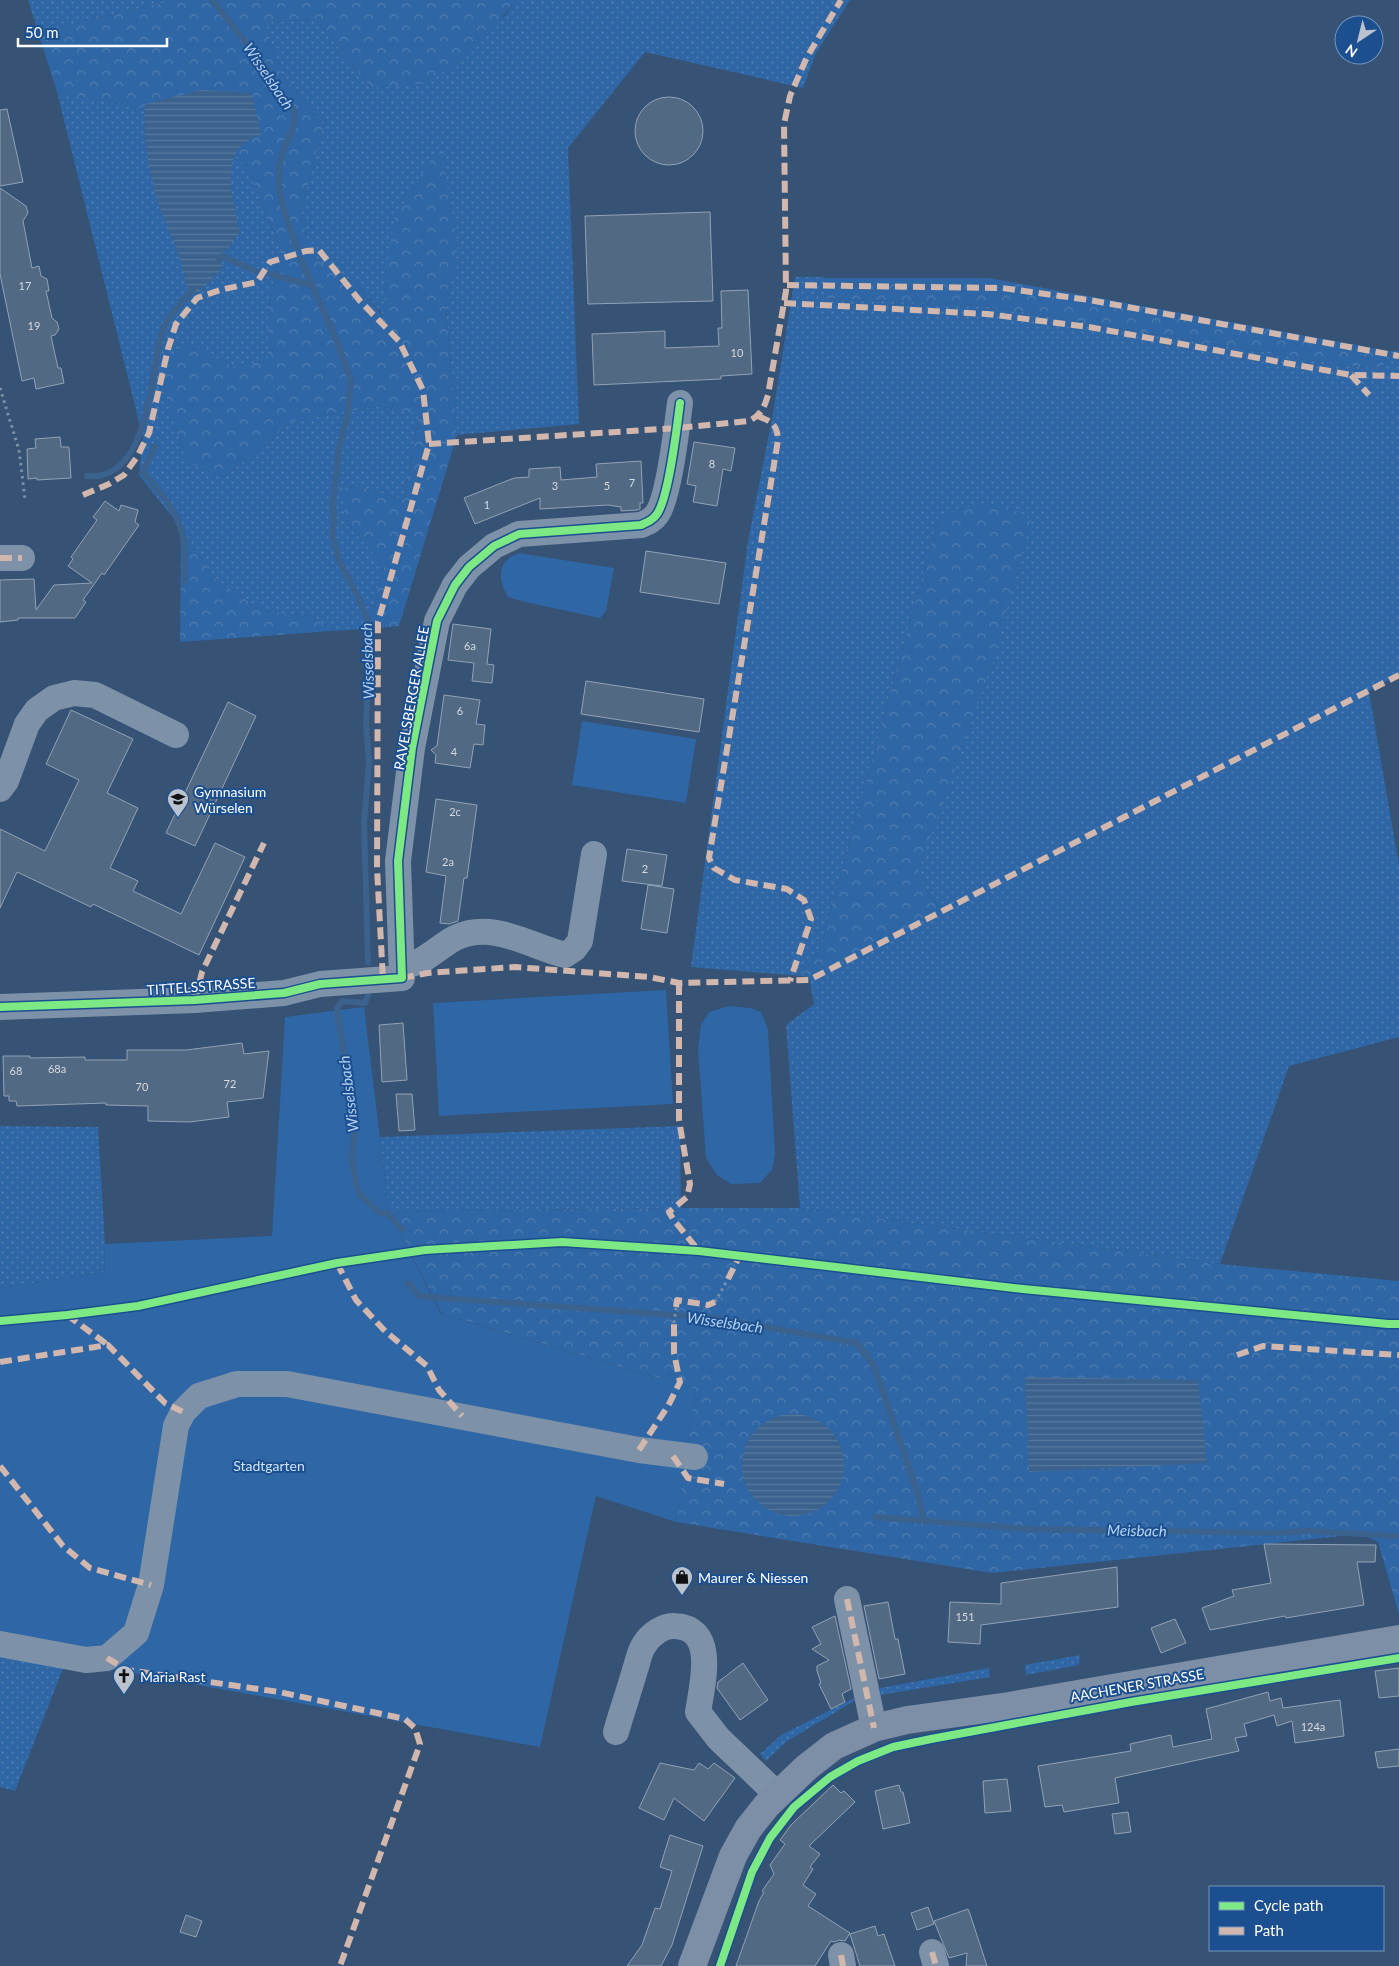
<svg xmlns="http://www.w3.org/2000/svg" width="1399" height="1966" font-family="Lato,sans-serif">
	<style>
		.grass { fill: url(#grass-dots) }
		.forest { fill: url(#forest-crowns) }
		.green { fill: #2f66a5 }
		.water { fill: url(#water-rules) }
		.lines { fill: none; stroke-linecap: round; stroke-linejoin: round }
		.stream { stroke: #3b618d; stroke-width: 6 }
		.building { fill: #526984; stroke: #92a2b6 }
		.path { stroke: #7d92a8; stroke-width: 3; stroke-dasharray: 2.5 4; stroke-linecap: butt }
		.minor { stroke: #7d92a8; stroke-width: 26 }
		.major { stroke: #7d8ea7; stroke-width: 28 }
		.quiet { stroke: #d1b7ad; stroke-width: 6; stroke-dasharray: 12 6; stroke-linecap: butt }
		.cycleway-casing { stroke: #1b4f8f; stroke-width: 11 }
		.cycleway { stroke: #7ce984; stroke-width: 8 }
		.labels { text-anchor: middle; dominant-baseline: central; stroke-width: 4; stroke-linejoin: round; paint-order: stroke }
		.number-label { font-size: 11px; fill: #d4dae0 }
		.street-label { font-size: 14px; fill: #fff; stroke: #1b4f8f }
		.poi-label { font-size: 14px; fill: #fff; stroke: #1b4f8f; text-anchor: start }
		.park-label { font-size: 14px; fill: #cfe3fa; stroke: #1b4f8f }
		.water-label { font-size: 15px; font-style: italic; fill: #b5d3f5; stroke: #1b4f8f }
	</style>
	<defs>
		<pattern id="grass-dots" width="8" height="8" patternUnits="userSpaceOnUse" patternTransform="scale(1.25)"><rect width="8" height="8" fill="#2f66a5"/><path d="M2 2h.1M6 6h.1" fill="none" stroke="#4e7db2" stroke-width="1.8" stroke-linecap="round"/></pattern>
		<pattern id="forest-crowns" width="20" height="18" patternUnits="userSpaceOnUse" patternTransform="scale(1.25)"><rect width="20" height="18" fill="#2f66a5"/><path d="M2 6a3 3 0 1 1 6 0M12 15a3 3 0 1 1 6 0" fill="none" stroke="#4e7db2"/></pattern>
		<pattern id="water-rules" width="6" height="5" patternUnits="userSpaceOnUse" patternTransform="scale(1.25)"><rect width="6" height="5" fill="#3b618d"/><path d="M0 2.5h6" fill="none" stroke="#58799e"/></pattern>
	</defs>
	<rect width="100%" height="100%" fill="#365274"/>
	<g class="grass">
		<path d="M 28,0 L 175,0 L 85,21 L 39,35 Z"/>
		<path d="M 515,0 L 850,0 L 816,53 L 803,88 L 645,52 L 568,148 L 579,424 L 457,435 L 446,309 L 458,244 L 387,265 L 384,316 L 357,285 L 310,256 L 301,210 L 324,125 L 282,75 L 265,22 L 316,20 L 371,88 L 505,16 Z"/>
		<path d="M 57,92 L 149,110 L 193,111 L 247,167 L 280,247 L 268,313 L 269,361 L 231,366 L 188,343 L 169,409 L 188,463 L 223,477 L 262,447 L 292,421 L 378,406 L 419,413 L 404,500 L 361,487 L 340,488 L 348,523 L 384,566 L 368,629 L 332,631 L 311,616 L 264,611 L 215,579 L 181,528 L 139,475 L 143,438 Z"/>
		<path d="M 795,277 L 824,277 L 824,298 L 979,305 L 1348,366 L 1382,368 L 1390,351 L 1399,351 L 1399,675 L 1369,691 L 1399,866 L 1399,1037 L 1289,1066 L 1220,1264 L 800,1208 L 786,1025 L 814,1004 L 809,977 L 941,909 L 930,897 L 917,872 L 993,661 L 939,516 L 820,949 L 801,976 L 691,967 L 748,541 L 772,419 Z"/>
		<path d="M 0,1126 L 98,1127 L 105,1244 L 104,1272 L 0,1288 Z"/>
		<path d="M 680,1126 L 681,1208 L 389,1212 L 380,1137 Z"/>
		<path d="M 0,1653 L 66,1661 L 15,1791 L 0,1787 Z"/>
		<path d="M 1080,1655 L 1079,1665 L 1026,1675 L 1025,1665 Z"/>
		<path d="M 989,1668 L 990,1677 L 880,1695 L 880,1688 Z"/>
		<path d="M 858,1696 L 859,1698 L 786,1742 L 766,1761 L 760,1754 L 781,1735 Z"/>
	</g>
	<g class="forest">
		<path d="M 175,0 L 515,0 C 498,26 452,74 421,83 C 406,87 387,86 371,88 L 316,20 L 265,22 L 282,75 L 324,125 L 301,210 L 310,256 L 357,285 L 383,316 L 387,265 L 395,216 L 440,146 L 458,245 L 446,309 L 457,435 L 399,626 L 368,629 L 384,566 L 348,523 L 339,488 L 361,487 L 404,500 L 419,414 L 378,406 L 292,421 L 262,447 L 223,477 L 188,463 L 169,409 L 165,370 L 188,342 L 231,366 L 268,361 L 268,313 L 280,247 L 247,167 L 193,111 L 149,110 L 57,92 L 39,35 L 85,21 Z"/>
		<path d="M 824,278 L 989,278 L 1390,351 L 1382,368 L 1348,366 L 979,305 L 824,298 Z"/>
		<path d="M 981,503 L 1017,511 L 1031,520 L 993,661 L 918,872 L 930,897 L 941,909 L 809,977 L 801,976 L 820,949 L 939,516 Z"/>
		<path d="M 181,528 L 215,579 L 264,611 L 311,616 L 332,631 L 180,642 Z"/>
		<path d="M 681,1208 L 800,1208 L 1220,1264 L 1399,1281 L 1399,1614 L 1378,1542 L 1361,1534 L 992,1573 L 676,1522 L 696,1389 L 442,1314 L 389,1212 Z"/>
	</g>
	<g class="green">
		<path d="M 519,553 L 614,568 L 606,611 L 600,618 L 525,602 L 508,597 C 498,580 496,561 519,553 Z"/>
		<path d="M 582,721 L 696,739 L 686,803 L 572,785 Z"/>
		<path d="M 666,990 L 673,1104 L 439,1116 L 433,1003 Z"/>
		<path d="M 729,1006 L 750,1008 L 761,1012 L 768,1029 L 775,1154 L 772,1170 L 760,1183 L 731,1184 L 717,1175 L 706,1158 L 698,1049 L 701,1025 L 709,1012 Z"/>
		<path d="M 364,1007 L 389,1212 L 441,1314 L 696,1389 L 676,1522 L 596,1496 L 540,1747 L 66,1661 L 0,1653 L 0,1288 L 104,1272 L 105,1244 L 272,1236 L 285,1017 Z"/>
	</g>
	<g class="water">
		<path d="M 201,90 L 252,93 L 261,135 C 256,137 247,140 243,144 C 221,164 234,207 240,232 L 222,256 L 222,269 L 197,294 L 189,293 C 185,279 181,263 177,249 C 172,237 167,225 162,213 C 149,178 143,141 145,104 Z"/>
		<path d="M 1025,1377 L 1198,1380 L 1207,1463 L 1029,1472 Z"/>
		<circle cx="793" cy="1465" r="51"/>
	</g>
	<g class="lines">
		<g class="stream">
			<path d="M 212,0 L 267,69 C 261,85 288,96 293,109 C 299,122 286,141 282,154 C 272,187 286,216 297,248"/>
			<path d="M 301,259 L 337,342 L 351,380 L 348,412 L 339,448 L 333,503 L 334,525 L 332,532 L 338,558 L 359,599 L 367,619 L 369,657 L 366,725 L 369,762 L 364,822 L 368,962"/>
			<path d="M 218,261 L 222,256 L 256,271"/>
			<path d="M 270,274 L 311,285"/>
			<path d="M 155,446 L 143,472 C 161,493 180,514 184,542 C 186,555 184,569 185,582"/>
			<path d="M 87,476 C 92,476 97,477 102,475 C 149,464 151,374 161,336 C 165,319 182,302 193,289"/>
			<path d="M 368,995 L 365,1003 L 342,1001 L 337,1008 L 355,1128 L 352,1157 L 356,1185 L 360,1195 L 380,1213 L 388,1214 L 402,1229"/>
			<path d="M 408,1283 L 419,1296 L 429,1297 L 714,1318 L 857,1343 L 874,1366 L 917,1491 L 923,1520"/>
			<path d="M 875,1517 L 1030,1529 L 1274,1533 L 1308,1531 L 1399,1536"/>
		</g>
	</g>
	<g class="building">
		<circle cx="669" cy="131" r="34"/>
		<path d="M 7,109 L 23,182 L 0,186 L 0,110 Z"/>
		<path d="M 0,188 L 26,206 L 28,213 L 23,221 L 32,268 L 39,266 L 41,276 L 47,279 L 49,291 L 46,291 L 52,318 L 57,322 L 59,329 L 55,335 L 51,336 L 58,368 L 61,368 L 64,383 L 36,389 L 34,378 L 22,381 L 0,274 Z"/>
		<path d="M 710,212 L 713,301 L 588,304 L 585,216 Z"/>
		<path d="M 748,290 L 752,374 L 721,376 L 721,379 L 594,385 L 592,334 L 665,331 L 665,348 L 719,346 L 718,328 L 722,328 L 721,291 Z"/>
		<path d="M 60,437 L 61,447 L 69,447 L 71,478 L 37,480 L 37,478 L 28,479 L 27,449 L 36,448 L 35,439 Z"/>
		<path d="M 694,442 L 735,448 L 731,471 L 723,469 L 717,506 L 693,502 L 696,486 L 687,484 Z"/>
		<path d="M 641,461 L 643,503 L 640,503 L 640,509 L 637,510 L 621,511 L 621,507 L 608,505 L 540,509 L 540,498 L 475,524 L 464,498 L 514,478 L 529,477 L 529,469 L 560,467 L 561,480 L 597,477 L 596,464 Z"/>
		<path d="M 105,501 L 119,511 L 121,505 L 138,510 L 135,522 L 139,525 L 104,575 L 102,573 L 83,600 L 86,602 L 75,618 L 18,618 L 18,620 L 0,622 L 0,580 L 34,579 L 36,610 L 54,585 L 92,583 L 68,566 L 73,559 L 71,557 L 97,520 L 93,517 Z"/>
		<path d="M 646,551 L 726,563 L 719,604 L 640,592 Z"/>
		<path d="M 453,624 L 491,629 L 487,664 L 494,665 L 492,683 L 472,681 L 474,663 L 448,660 Z"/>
		<path d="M 586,681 L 704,699 L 699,732 L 581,714 Z"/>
		<path d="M 444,695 L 480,700 L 476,724 L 485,725 L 483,745 L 474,744 L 470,768 L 435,763 L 436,755 L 431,750 L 437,746 Z"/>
		<path d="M 228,702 L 256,716 L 195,846 L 166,833 Z"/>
		<path d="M 71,710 L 133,739 L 107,793 L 138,808 L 110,868 L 138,881 L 133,891 L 181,914 L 215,843 L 245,857 L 199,955 L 93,904 L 91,907 L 17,872 L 0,908 L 0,829 L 45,851 L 79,780 L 46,764 Z"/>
		<path d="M 436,799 L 477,805 L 467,878 L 464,878 L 458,921 L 449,924 L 440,923 L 446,876 L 426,872 Z"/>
		<path d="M 627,849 L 667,855 L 662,886 L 622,881 Z"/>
		<path d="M 648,885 L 674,889 L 667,933 L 641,929 Z"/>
		<path d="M 403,1023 L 407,1080 L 382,1082 L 379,1025 Z"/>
		<path d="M 242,1043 L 244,1054 L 269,1051 L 263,1098 L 227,1102 L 229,1117 L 189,1122 L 148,1121 L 148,1106 L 106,1105 L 106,1103 L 17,1106 L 16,1101 L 9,1101 L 9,1096 L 4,1096 L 3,1056 L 30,1056 L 30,1058 L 85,1057 L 85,1060 L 127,1060 L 127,1050 L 186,1050 Z"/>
		<path d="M 396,1094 L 412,1094 L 415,1130 L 399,1131 Z"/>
		<path d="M 1264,1544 L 1376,1545 L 1375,1562 L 1357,1562 L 1364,1605 L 1286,1618 L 1285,1616 L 1210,1630 L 1202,1608 L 1234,1596 L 1232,1590 L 1271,1583 Z"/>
		<path d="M 1117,1567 L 1118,1607 L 981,1625 L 980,1644 L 948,1642 L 950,1602 L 1001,1604 L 1001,1583 Z"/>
		<path d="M 888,1602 L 895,1639 L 898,1639 L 905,1674 L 879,1679 L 864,1606 Z"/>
		<path d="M 835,1616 L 851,1689 L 842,1694 L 845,1702 L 831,1709 L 819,1684 L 821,1683 L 817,1671 L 817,1666 L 829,1660 L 812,1649 L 821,1644 L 812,1627 Z"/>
		<path d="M 1175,1619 L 1186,1643 L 1161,1653 L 1151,1628 Z"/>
		<path d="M 743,1663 L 768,1700 L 740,1720 L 717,1688 L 718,1682 Z"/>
		<path d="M 1399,1668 L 1399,1696 L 1379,1698 L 1375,1671 Z"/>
		<path d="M 1268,1692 L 1270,1701 L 1281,1698 L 1283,1708 L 1340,1700 L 1344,1736 L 1295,1743 L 1292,1721 L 1277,1726 L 1274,1715 L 1244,1724 L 1247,1736 L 1235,1738 L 1239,1751 L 1115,1778 L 1119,1803 L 1064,1812 L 1062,1805 L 1045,1807 L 1038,1766 L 1131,1751 L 1130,1744 L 1171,1735 L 1173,1747 L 1212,1739 L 1206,1709 Z"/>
		<path d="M 1399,1749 L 1399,1766 L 1378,1768 L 1375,1752 Z"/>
		<path d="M 660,1763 L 694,1770 L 699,1763 L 708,1769 L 714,1763 L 735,1778 L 704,1821 L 674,1798 L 664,1820 L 639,1808 Z"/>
		<path d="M 1007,1779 L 1011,1811 L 985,1813 L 983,1781 Z"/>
		<path d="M 833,1785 L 841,1793 L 844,1791 L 855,1802 L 809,1846 L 820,1854 L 810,1867 L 813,1869 L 803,1885 L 816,1894 L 808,1906 L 850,1933 L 845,1941 L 839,1940 L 834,1942 L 831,1941 L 815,1966 L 736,1966 L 759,1901 L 764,1892 L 762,1891 L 774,1874 L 770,1865 L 785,1844 L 780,1840 L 791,1825 Z"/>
		<path d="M 899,1785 L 901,1792 L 903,1792 L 910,1823 L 883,1829 L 875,1791 Z"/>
		<path d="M 1128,1812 L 1131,1832 L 1115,1834 L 1112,1814 Z"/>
		<path d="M 670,1835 L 703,1846 L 672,1945 L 661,1966 L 627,1966 L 642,1945 L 655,1908 L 660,1909 L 672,1871 L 660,1867 Z"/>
		<path d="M 928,1907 L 934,1924 L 917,1930 L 911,1913 Z"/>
		<path d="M 968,1909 L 970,1914 L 987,1966 L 966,1966 L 967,1953 L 949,1958 L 934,1921 Z"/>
		<path d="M 186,1915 L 202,1921 L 196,1937 L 180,1932 Z"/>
		<path d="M 875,1926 L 878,1936 L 884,1934 L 895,1966 L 860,1966 L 850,1934 Z"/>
	</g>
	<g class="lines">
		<g class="path">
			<path d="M 0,388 L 19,450 L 25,499"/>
			<path d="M 715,1302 L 728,1279"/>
			<path d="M 674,1323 L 676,1307"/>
		</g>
		<g class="minor">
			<path d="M 0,558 L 22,558"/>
			<path d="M 0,789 L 6,781 L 27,724 L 37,710 L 54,698 L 74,693 L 95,695 L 176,735"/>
			<path d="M 402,966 C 407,965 415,964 420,961 C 432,955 442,945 455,938 C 493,920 529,946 565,955 L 574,949 L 580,941 L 594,854"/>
			<path d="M 0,1007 L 195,1000 L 284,993 L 320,984 L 402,978 L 398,861 L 412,748 L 437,621 L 455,585 L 469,567 L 494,546 L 519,534 L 641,525 C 648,522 653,520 657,514 C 669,497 677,426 680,403"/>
			<path d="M 847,1599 L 874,1728"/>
			<path d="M 0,1644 L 86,1660 L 107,1658 L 136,1633 L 151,1585 L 176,1426 L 183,1412 L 199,1396 L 237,1384 L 287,1384 L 639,1450 L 695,1457"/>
			<path d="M 616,1732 C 622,1711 629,1691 635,1670 C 638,1662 639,1652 644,1645 C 650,1635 663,1625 675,1626 C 718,1628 702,1685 698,1712 L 719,1739 L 778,1795"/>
			<path d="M 932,1952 L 936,1966"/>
			<path d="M 841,1955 L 843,1966"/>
		</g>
		<path class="major" d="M 692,1966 L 733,1856 L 748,1829 L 767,1805 L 807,1767 L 834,1746 L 874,1728 L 907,1720 L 1009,1706 L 1399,1639"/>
		<g class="quiet">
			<path d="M 787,285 L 1002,288 L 1089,300 L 1399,356"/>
			<path d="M 784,303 L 987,314 L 1089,327 L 1351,375 L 1399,376"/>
			<path d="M 1351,375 L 1369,395"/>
			<path d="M 758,416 C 772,422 777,424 778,440 L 709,858 L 714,868 L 735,880 L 787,889 L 804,900 L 811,919 L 790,981"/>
			<path d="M 429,444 L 677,428 L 749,421 C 761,415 764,408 768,395 L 786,291 L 784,124 L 790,96 L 807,57 L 841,0"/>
			<path d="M 83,495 L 109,484 L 124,475 L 137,457 L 149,433 L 168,349 L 176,324 L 197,298 L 220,290 L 257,282 L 270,262 L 306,251 L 319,250 L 360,301 L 399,341 L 423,390 L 429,444 L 378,622 L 377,868 L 383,980"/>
			<path d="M 0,558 L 22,558"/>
			<path d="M 402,978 L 428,973 L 515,967 L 649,977 L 679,983 L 809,980 L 1399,675"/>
			<path d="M 679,983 L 679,1120 L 690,1184 L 687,1197 L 669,1212 L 673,1219 L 699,1251"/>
			<path d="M 195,1000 L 202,972 L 264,843"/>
			<path d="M 337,1263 L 356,1300 L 385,1331 L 427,1366 L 439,1390 L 462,1416"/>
			<path d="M 728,1279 L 740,1255"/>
			<path d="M 676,1307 L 677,1300 L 708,1305 L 715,1302"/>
			<path d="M 67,1315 L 108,1345"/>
			<path d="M 1237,1355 L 1263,1346 L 1399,1355"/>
			<path d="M 0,1362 L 108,1345 L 165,1403 L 183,1412"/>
			<path d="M 639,1450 L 668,1406 L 680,1382 L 674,1353 L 674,1323"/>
			<path d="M 673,1456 L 688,1478 L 724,1484"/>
			<path d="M 0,1466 L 63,1546 L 90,1568 L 151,1585"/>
			<path d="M 847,1599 L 874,1728"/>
			<path d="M 107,1658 L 127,1670 L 279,1692 L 405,1719 L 415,1728 L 420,1744 L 340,1966"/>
			<path d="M 932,1952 L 936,1966"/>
			<path d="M 841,1955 L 843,1966"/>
		</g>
		<g class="cycleway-casing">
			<g id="cycleway">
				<path d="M 0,1007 L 195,1000 L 284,993 L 320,984 L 402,978 L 398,861 L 412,748 L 437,621 L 455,585 L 469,567 L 494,546 L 519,534 L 641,525 C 648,522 653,520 657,514 C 669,497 677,426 680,403"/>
				<path d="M 0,1321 L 67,1315 L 138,1306 L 337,1263 L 425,1250 L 562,1242 L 699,1251 L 1023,1289 L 1388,1324 L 1399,1324"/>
				<path d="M 720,1966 L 752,1872 L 770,1838 L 794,1807 L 830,1777 L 858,1761 L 893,1747 L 931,1739 L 1131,1702 L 1399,1658"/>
			</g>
		</g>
		<use href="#cycleway" class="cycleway"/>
	</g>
	<defs>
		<g id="school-pin" transform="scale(1.125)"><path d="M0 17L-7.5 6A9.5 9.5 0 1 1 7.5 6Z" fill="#b9c2ce" stroke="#1b4f8f"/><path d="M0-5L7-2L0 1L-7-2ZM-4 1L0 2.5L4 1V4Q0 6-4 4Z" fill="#111"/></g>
		<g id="shop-pin" transform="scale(1.125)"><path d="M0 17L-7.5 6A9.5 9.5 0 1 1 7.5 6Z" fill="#b9c2ce" stroke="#1b4f8f"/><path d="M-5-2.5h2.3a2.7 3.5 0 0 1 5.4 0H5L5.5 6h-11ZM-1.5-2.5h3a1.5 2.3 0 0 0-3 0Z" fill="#111"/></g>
		<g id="church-pin" transform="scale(1.125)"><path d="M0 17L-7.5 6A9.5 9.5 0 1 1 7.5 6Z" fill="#b9c2ce" stroke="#1b4f8f"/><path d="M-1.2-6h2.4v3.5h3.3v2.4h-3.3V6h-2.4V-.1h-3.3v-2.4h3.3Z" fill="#111"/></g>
	</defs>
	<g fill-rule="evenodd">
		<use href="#school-pin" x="178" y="799"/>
		<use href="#shop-pin" x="682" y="1577"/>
		<use href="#church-pin" x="124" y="1676"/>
	</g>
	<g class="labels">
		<g class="number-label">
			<text x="25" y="285">17</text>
			<text x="34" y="325">19</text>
			<text x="737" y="352">10</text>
			<text x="712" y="463">8</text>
			<text x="632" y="482">7</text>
			<text x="555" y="485">3</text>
			<text x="607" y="485">5</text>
			<text x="487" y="504">1</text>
			<text x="470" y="645">6a</text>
			<text x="460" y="710">6</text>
			<text x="454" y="751">4</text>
			<text x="455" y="811">2c</text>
			<text x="448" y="861">2a</text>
			<text x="645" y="868">2</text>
			<text x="57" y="1068">68a</text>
			<text x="16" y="1070">68</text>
			<text x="230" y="1083">72</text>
			<text x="142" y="1086">70</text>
			<text x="965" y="1616">151</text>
			<text x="1313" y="1726">124a</text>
		</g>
		<g class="street-label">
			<text transform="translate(411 698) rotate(-80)">RAVELSBERGER ALLEE</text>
			<text transform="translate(201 986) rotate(-4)">TITTELSSTRASSE</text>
			<text transform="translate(1137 1685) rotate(-10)">AACHENER STRASSE</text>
		</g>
		<g class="poi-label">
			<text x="194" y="791">Gymnasium<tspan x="194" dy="16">Würselen</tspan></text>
			<text x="698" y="1577">Maurer &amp; Niessen</text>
			<text x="140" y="1676">Maria Rast</text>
		</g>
		<g class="park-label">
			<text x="269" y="1465">Stadtgarten</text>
		</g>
		<g class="water-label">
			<text transform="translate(269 76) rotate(56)">Wisselsbach</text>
			<text transform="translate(367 661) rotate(-92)">Wisselsbach</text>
			<text transform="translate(348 1094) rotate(-97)">Wisselsbach</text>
			<text transform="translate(725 1322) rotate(8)">Wisselsbach</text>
			<text transform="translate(1137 1530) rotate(1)">Meisbach</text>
		</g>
	</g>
	<rect x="1209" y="1886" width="175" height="65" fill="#1b4f8f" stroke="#7695bc"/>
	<rect x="1219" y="1902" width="25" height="8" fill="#7ce984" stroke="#7695bc"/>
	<text x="1254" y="1911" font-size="15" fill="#ffffff">Cycle path</text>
	<rect x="1219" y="1927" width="25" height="8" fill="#d1b7ad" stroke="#7695bc"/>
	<text x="1254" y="1936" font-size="15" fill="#ffffff">Path</text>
	<g transform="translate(1359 40) rotate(215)"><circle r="24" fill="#1b4f8f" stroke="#7695bc"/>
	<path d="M0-4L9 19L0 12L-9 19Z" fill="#b9c2ce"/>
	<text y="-8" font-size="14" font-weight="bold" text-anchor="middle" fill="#ffffff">N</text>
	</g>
	<path d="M18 38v8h149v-8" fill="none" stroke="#ffffff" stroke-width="2.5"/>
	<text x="25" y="38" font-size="15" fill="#ffffff" stroke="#1b4f8f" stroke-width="4" paint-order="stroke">50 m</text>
</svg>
